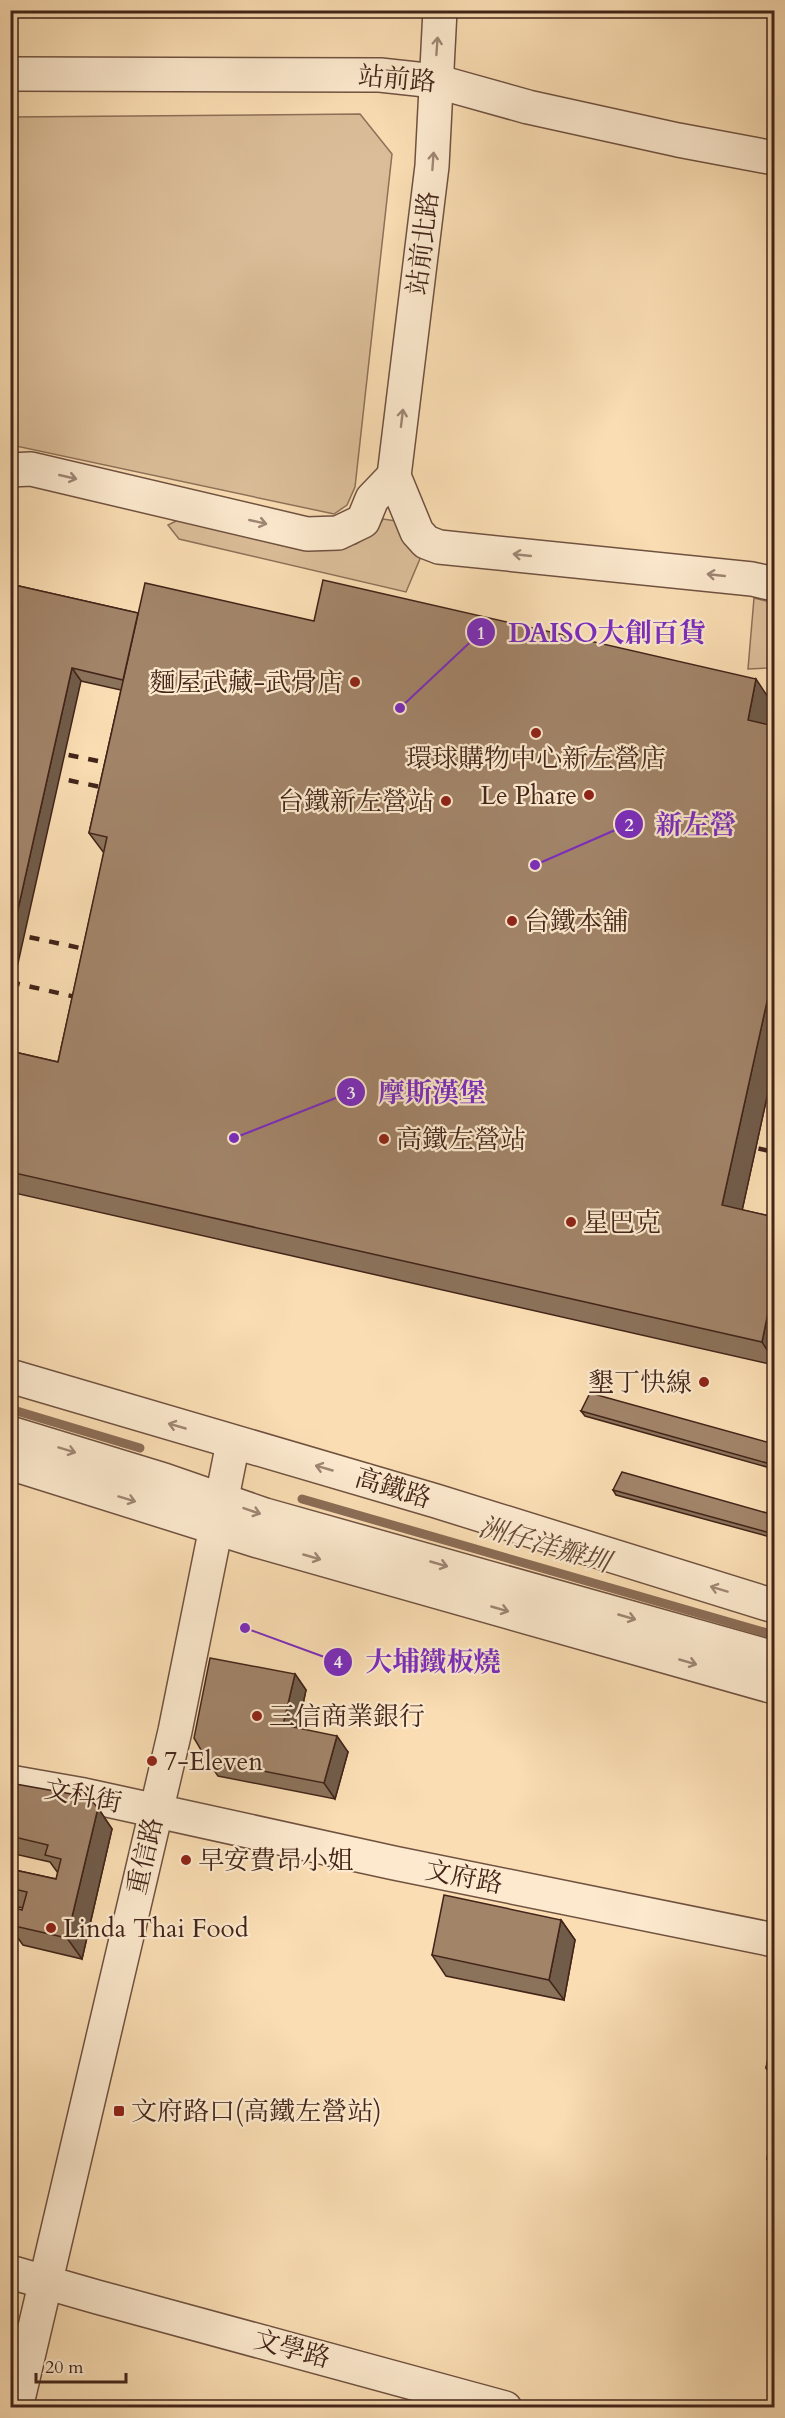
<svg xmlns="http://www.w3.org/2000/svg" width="785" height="2418" font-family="Cardo,'Noto Serif TC',serif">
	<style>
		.grass { fill: #dbbe99; stroke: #8e7159; stroke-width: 1.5 }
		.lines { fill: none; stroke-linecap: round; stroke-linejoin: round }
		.stream { stroke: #8b6d56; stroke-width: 9 }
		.minor-casing { stroke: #705240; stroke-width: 36 }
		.minor { stroke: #fce9ce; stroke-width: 33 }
		.rail { stroke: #422419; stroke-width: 4.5; stroke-dasharray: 10 10; stroke-linecap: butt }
		.wall { fill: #8b725a; stroke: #422419; stroke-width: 1.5 }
		.shaded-wall { fill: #715c4a; stroke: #422419; stroke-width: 1.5 }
		.building { fill: #a28469; stroke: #422419; stroke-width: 1.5 }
		.oneway { stroke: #9f8674 }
		.poi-dot { fill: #8f2418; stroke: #fce9ce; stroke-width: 2 }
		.labels { text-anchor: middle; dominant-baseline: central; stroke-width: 4.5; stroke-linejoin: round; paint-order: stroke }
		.street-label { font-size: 26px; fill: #422419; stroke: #fce9ce }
		.poi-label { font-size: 26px; fill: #422419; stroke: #fce9ce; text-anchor: start }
		.water-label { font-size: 27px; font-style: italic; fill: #664938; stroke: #fce9ce }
		.leader { fill: none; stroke: #7b2cbf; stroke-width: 2 }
		.callout-dot { fill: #7b2cbf; stroke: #fce9ce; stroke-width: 2 }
		.mark-label { font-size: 18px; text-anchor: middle; font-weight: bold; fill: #fff }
		.callout-label { font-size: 27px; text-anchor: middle; font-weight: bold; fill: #7b2cbf; stroke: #fce9ce; stroke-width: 4.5; stroke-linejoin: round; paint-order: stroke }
	</style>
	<rect width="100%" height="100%" fill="#faddb3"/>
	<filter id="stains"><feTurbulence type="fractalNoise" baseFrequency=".00333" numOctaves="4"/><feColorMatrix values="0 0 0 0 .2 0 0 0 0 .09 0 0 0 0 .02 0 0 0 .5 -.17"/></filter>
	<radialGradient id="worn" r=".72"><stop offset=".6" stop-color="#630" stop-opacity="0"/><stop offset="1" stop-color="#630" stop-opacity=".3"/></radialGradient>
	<g class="grass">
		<path d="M 360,114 L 392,154 L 355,487 L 347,505 L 334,514 L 11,445 L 11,117 Z"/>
		<path d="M 186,516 L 330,550 L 356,544 L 376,531 L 383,519 L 396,521 L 422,554 L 406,592 L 179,539 L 168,525 Z"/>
		<path d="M 754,598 L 774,603 L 774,665 L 767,668 L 748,669 Z"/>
	</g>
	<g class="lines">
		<g class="stream">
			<path d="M 10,1409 L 140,1448"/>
			<path d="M 302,1499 L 774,1635"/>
		</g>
		<g class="minor-casing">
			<g id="minor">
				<path d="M 440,10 L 432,166 L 394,476 L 417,532 L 426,542 L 439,547 L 752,579 L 774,584"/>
				<path d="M 10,74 L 380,75 L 435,81 L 528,107 L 678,140 L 774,158"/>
				<path d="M 10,470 L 31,469 L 307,534 L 338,533 L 363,521 L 372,499 L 394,476"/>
				<path d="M 10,1376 L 436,1501 L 774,1606"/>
				<path d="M 10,1433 L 164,1480 L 265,1515 L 774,1658"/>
				<path d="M 10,1463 L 258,1541 L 774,1687"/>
				<path d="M 10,1782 L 84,1795 L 394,1863 L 774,1940"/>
				<path d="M 10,2272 L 97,2297 L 505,2408"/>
				<path d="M 16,2408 L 175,1731 L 233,1443"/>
			</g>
		</g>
		<use href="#minor" class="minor"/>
		<g class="rail">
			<path d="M 49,751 L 122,766"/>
			<path d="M 10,768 L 115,790"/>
			<path d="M 10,933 L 99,952"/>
			<path d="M 10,982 L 89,1000"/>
			<path d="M 753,1092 L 774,1096"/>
			<path d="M 739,1144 L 774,1152"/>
		</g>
	</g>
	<g class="wall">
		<path d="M 10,584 L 138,613 L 314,621 L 772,703 L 768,724 L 774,726 L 774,1065 L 742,1210 L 774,1217 L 774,1365 L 10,1192 L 10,1051 L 58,1062 L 104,853 L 89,833 L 121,690 L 81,681 Z"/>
		<path d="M 581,1411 L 774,1444 L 774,1469 L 585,1416 Z"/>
		<path d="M 613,1490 L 774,1515 L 774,1538 L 616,1495 Z"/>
		<path d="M 295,1674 L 306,1690 L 298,1728 L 348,1752 L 335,1799 L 218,1776 L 207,1760 Z"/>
		<path d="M 10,1783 L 98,1808 L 112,1829 L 82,1959 L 23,1945 L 10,1927 L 10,1915 L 22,1910 L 23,1908 L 10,1905 L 10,1869 L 56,1879 L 58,1873 L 50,1862 L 10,1853 Z"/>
		<path d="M 561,1920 L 575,1940 L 564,2000 L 446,1976 L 432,1955 Z"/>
		<path d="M 774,2031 L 774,2080 L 766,2068 Z"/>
		<path d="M 774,2122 L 774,2170 L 767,2159 Z"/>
	</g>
	<g class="shaded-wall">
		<path d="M 72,668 L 81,681 L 10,999 L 10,945 Z"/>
		<path d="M 756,679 L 772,703 L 764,743 L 748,720 Z"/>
		<path d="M 770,988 L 774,995 L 774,1065 L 738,1229 L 722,1205 Z"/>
		<path d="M 774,1283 L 774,1361 L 762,1342 Z"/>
		<path d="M 295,1674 L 306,1690 L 295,1741 L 283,1725 Z"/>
		<path d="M 337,1736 L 348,1752 L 335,1799 L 324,1783 Z"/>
		<path d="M 98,1808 L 112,1829 L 82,1959 L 67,1938 Z"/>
		<path d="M 561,1920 L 575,1940 L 564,2000 L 549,1980 Z"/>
	</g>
	<g class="building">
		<path d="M 323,580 L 756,679 L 748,720 L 774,726 L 774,989 L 770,988 L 722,1205 L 774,1217 L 774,1283 L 762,1342 L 10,1172 L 10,1051 L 58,1062 L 107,837 L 89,833 L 145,583 L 314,621 Z"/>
		<path d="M 10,584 L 138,613 L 123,680 L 72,668 L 10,945 Z"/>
		<path d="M 590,1393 L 774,1444 L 774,1465 L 581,1411 Z"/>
		<path d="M 622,1472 L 774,1515 L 774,1534 L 613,1490 Z"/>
		<path d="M 210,1658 L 295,1674 L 283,1725 L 337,1736 L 324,1783 L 207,1760 L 194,1738 Z"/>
		<path d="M 10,1783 L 88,1797 L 98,1808 L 67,1938 L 10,1925 L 10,1915 L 12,1907 L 22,1910 L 27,1892 L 10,1888 L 10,1869 L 56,1879 L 61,1859 L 45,1855 L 48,1845 L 10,1836 Z"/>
		<path d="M 444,1895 L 561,1920 L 549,1980 L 432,1955 Z"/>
		<path d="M 774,2031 L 774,2070 L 766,2068 Z"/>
		<path d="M 774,2122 L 774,2161 L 767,2159 Z"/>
	</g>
	<defs><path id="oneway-shaft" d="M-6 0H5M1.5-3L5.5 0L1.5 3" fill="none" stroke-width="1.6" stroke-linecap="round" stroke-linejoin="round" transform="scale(1.5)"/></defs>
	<g class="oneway">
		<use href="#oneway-shaft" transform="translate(437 46) rotate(-86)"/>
		<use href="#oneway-shaft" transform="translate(433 161) rotate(-86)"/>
		<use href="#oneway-shaft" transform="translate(402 418) rotate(-83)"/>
		<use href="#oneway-shaft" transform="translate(68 477) rotate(13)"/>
		<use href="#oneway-shaft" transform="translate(258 522) rotate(13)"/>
		<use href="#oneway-shaft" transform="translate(522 555) rotate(-174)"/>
		<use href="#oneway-shaft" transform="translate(716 575) rotate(-174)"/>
		<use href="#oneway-shaft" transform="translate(177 1426) rotate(-164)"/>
		<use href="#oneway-shaft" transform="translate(67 1450) rotate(17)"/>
		<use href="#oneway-shaft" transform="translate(324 1468) rotate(-164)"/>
		<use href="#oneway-shaft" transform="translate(127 1499) rotate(17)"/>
		<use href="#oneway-shaft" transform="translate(252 1511) rotate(19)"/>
		<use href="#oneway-shaft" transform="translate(312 1557) rotate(16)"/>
		<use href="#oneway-shaft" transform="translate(439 1564) rotate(16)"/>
		<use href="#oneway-shaft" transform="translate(719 1589) rotate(-163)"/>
		<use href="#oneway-shaft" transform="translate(500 1609) rotate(16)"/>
		<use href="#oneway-shaft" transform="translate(627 1617) rotate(16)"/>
		<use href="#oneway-shaft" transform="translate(688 1662) rotate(16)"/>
	</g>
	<g class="poi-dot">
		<circle cx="355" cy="682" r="6"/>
		<circle cx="536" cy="733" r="6"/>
		<circle cx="589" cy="795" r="6"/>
		<circle cx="446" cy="801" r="6"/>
		<circle cx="512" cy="921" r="6"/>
		<circle cx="384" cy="1139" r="6"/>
		<circle cx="571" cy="1222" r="6"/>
		<circle cx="704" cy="1382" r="6"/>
		<circle cx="257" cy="1716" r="6"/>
		<circle cx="152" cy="1761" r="6"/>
		<circle cx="186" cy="1860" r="6"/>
		<circle cx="51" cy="1928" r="6"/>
		<rect x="113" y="2105" width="12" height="12" rx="3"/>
	</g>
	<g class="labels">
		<g class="street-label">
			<text transform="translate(397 79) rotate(5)">站前路</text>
			<text transform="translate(423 243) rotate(-83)">站前北路</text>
			<text transform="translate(393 1488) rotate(17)">高鐵路</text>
			<text transform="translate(83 1796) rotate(11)">文科街</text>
			<text transform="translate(145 1856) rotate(-77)">重信路</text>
			<text transform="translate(464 1877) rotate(11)">文府路</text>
			<text transform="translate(292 2349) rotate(15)">文學路</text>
		</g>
		<g class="poi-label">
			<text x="343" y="682" text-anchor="end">麵屋武藏-武骨店</text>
			<text x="536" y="758" text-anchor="middle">環球購物中心新左營店</text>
			<text x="577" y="795" text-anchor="end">Le Phare</text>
			<text x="434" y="801" text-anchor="end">台鐵新左營站</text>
			<text x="524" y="921">台鐵本舖</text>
			<text x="396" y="1139">高鐵左營站</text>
			<text x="583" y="1222">星巴克</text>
			<text x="692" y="1382" text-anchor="end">墾丁快線</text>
			<text x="269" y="1716">三信商業銀行</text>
			<text x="164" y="1761">7-Eleven</text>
			<text x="198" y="1860">早安費昂小姐</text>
			<text x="63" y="1928">Linda Thai Food</text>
			<text x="131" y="2111">文府路口(高鐵左營站)</text>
		</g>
		<g class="water-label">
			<text transform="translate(544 1545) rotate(16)">洲仔洋瓣圳</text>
		</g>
	</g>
	<path class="leader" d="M400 708L481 632M535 865L629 824M234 1138L351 1092M245 1628L338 1662"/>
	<g class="callout-dot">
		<circle cx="400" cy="708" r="6"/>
		<circle cx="535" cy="865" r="6"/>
		<circle cx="234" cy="1138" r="6"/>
		<circle cx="245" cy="1628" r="6"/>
		<circle cx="481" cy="632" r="15"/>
		<circle cx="629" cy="824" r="15"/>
		<circle cx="351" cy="1092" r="15"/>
		<circle cx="338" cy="1662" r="15"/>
	</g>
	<g class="mark-label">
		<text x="481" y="639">1</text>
		<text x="629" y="831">2</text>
		<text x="351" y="1099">3</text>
		<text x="338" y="1668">4</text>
	</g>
	<g class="callout-label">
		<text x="607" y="642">DAISO大創百貨</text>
		<text x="696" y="834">新左營</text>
		<text x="432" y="1102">摩斯漢堡</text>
		<text x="433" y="1671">大埔鐵板燒</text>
	</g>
	<rect width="785" height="2418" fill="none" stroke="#faddb3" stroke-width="36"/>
	<rect x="12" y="12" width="761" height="2394" fill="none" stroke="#422419" stroke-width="3"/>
	<rect x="18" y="18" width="749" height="2382" fill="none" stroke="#422419" stroke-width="1.5"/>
	<path d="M36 2373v9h90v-9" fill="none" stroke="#422419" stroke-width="3"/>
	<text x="45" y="2373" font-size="18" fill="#422419" stroke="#fce9ce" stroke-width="4.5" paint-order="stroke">20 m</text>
	<rect width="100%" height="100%" filter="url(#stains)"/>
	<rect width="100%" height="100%" fill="url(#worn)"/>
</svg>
